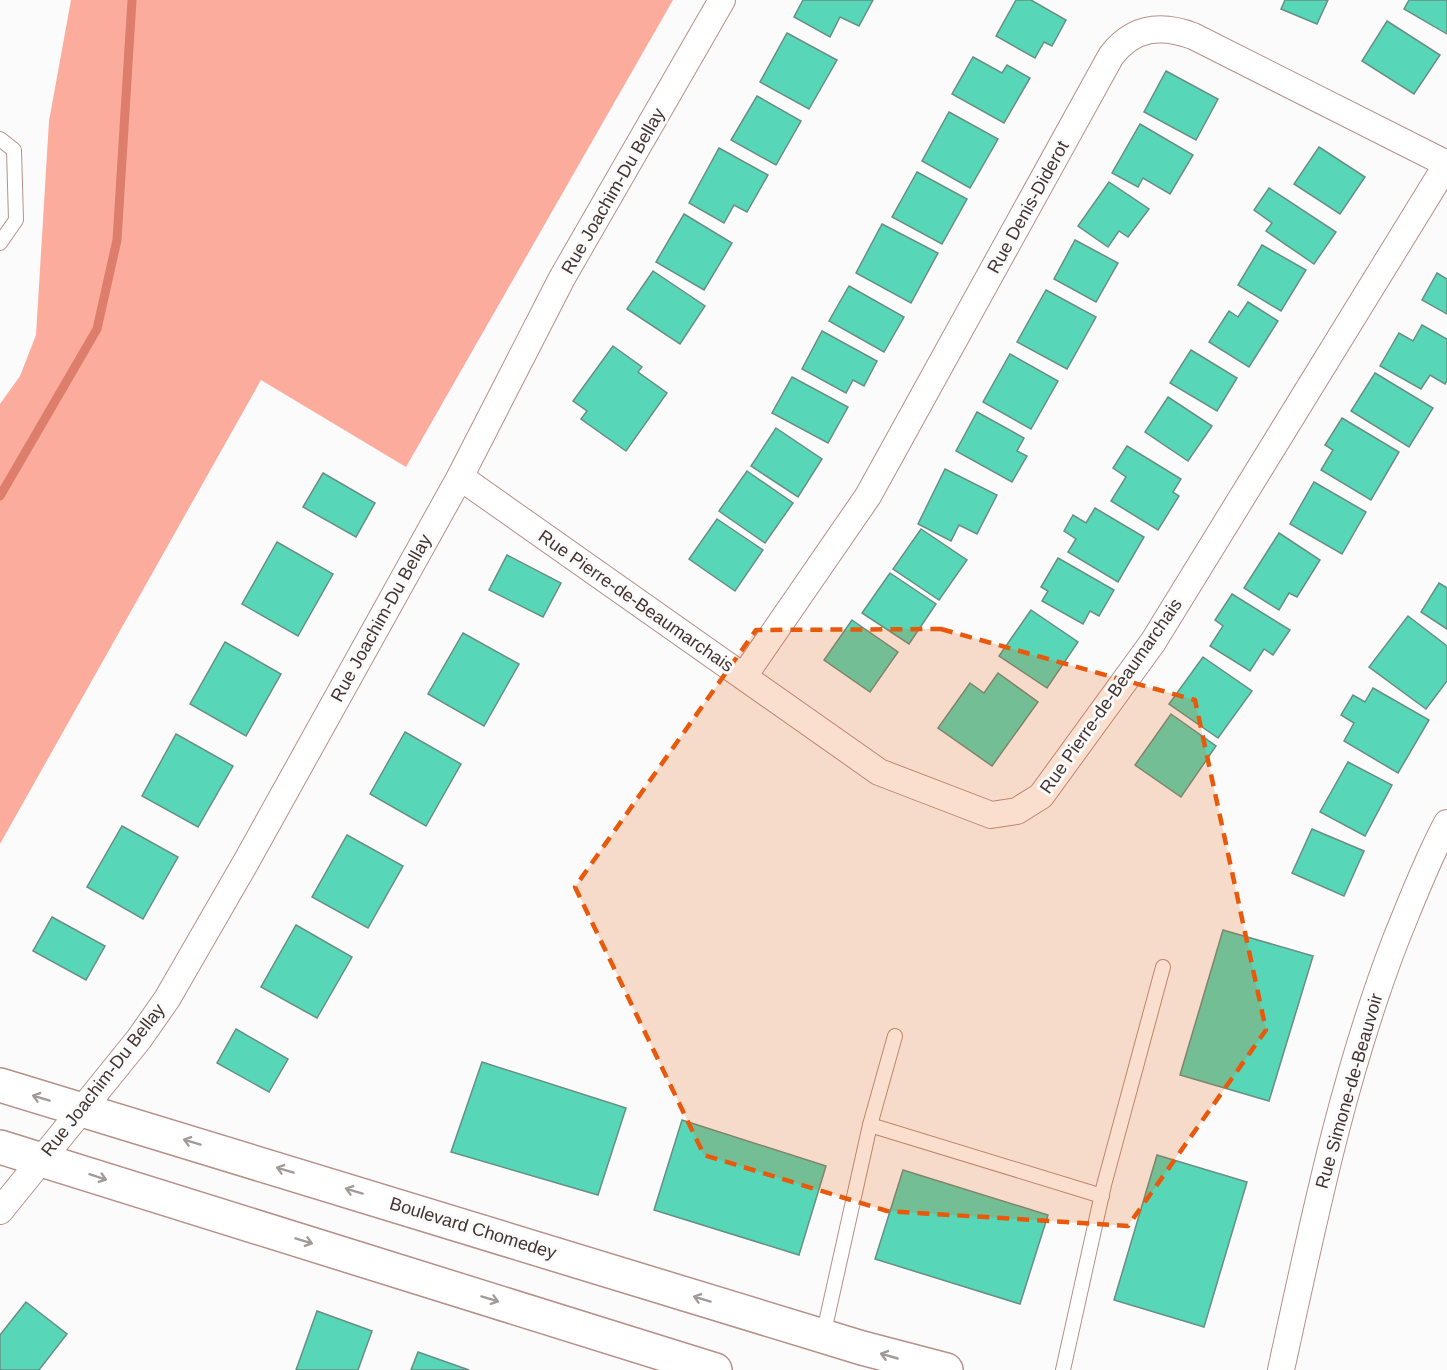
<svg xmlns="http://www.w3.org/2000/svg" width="1447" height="1370" font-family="Arial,sans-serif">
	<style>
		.forest { fill: #fcac9d }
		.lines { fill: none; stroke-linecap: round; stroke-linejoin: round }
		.stream { stroke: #dd7e6d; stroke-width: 9 }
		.building { fill: #58d7b8; stroke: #678f83; stroke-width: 1.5 }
		.service-casing { stroke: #b69089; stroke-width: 16 }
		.minor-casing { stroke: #b69089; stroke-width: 28 }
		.tertiary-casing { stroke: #b69089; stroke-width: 36 }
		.service { stroke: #fff; stroke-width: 14 }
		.minor { stroke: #fff; stroke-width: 26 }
		.tertiary { stroke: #fff; stroke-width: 33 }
		.oneway { stroke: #a29a98 }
		.marked { fill: #e8590c; fill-opacity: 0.2; stroke: #e8590c; stroke-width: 4.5; stroke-dasharray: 12 8; stroke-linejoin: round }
		.labels { text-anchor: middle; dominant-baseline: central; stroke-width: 6; stroke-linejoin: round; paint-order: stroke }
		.street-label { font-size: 18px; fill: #443431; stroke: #fbfbfb }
	</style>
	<rect width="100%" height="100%" fill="#fbfbfb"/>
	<path class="forest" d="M 71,0 L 673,0 L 406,467 L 261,380 L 0,844 L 0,404 L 20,376 L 36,335 L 49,121 Z"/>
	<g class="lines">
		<path class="stream" d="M 0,496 L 97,329 L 117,240 L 132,0"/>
	</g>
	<g class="building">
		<path d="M 803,0 L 873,0 L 859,26 L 840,17 L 830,37 L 794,17 Z"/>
		<path d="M 1016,0 L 1031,0 L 1066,20 L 1052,46 L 1044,42 L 1035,58 L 996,36 Z"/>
		<path d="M 1285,0 L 1328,0 L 1317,24 L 1281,9 Z"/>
		<path d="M 1409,0 L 1447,0 L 1447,34 L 1404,9 Z"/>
		<path d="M 1387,21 L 1440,55 L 1414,94 L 1362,61 Z"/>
		<path d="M 787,33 L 837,60 L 809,109 L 760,82 Z"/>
		<path d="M 973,57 L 1002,73 L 1007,65 L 1030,78 L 1004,123 L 952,94 Z"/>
		<path d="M 1166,71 L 1218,99 L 1196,140 L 1144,112 Z"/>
		<path d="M 757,96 L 801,121 L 776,165 L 731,140 Z"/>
		<path d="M 949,112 L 998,139 L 970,188 L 922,161 Z"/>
		<path d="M 1140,124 L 1193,155 L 1170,194 L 1143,178 L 1138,187 L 1112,173 Z"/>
		<path d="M 1319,147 L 1365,177 L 1340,214 L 1294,184 Z"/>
		<path d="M 719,148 L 768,175 L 747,212 L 734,205 L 724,223 L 689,203 Z"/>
		<path d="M 917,172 L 967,199 L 942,244 L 892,217 Z"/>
		<path d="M 1109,182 L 1149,209 L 1128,237 L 1119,231 L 1108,247 L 1078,226 Z"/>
		<path d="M 1269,188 L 1336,232 L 1314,264 L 1266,231 L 1272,223 L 1254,210 Z"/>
		<path d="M 684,214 L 732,243 L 704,290 L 656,262 Z"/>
		<path d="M 882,224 L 938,253 L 911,303 L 856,273 Z"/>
		<path d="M 1075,240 L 1118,263 L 1096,302 L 1054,279 Z"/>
		<path d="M 1262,245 L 1306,270 L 1281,311 L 1238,285 Z"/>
		<path d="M 653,271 L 705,306 L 680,344 L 627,309 Z"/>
		<path d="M 1437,273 L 1447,279 L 1447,314 L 1422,300 Z"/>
		<path d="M 849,286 L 904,317 L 884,352 L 829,321 Z"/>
		<path d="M 1046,290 L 1096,317 L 1067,369 L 1017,342 Z"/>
		<path d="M 1248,302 L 1278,321 L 1249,367 L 1209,342 L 1229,311 L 1238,317 Z"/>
		<path d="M 1422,325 L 1447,339 L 1447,381 L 1445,384 L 1430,375 L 1421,389 L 1380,366 L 1399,333 L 1413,341 Z"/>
		<path d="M 822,331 L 877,361 L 864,386 L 853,380 L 846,393 L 802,369 Z"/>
		<path d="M 613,346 L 642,367 L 638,372 L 667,393 L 626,451 L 581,419 L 587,411 L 573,401 Z"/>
		<path d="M 1191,350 L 1237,378 L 1217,411 L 1170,383 Z"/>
		<path d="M 1010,354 L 1058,381 L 1031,429 L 983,402 Z"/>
		<path d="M 1375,373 L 1433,408 L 1409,447 L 1351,411 Z"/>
		<path d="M 792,377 L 848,407 L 828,443 L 772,413 Z"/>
		<path d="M 1168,397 L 1212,426 L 1188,461 L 1145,432 Z"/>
		<path d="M 977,412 L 1024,438 L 1017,451 L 1027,456 L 1012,482 L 956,451 Z"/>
		<path d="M 1342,418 L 1399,452 L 1371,500 L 1321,470 L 1333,450 L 1325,445 Z"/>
		<path d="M 776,428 L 822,459 L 798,497 L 751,466 Z"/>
		<path d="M 1127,446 L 1181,479 L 1173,492 L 1179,496 L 1158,530 L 1111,501 L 1126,477 L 1113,468 Z"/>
		<path d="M 945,469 L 997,495 L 977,534 L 959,525 L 951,541 L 918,524 Z"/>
		<path d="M 747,471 L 793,503 L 765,543 L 719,511 Z"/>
		<path d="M 323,473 L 375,503 L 356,537 L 303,507 Z"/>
		<path d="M 1314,482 L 1366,512 L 1342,554 L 1290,524 Z"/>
		<path d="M 1095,508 L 1144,537 L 1118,582 L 1068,552 L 1076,539 L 1064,531 L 1073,515 L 1086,523 Z"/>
		<path d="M 717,519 L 763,550 L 735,591 L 689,559 Z"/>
		<path d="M 921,529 L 967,560 L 939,600 L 893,569 Z"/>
		<path d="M 1279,533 L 1320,560 L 1297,597 L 1289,593 L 1279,610 L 1244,588 Z"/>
		<path d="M 277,542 L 333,574 L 298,636 L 242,604 Z"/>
		<path d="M 507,555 L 561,583 L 543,617 L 489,590 Z"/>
		<path d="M 1058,558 L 1114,590 L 1099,616 L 1090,611 L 1083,624 L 1042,601 L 1048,591 L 1041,587 Z"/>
		<path d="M 890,573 L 936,604 L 909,644 L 862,613 Z"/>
		<path d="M 1439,583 L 1447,588 L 1447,629 L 1421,612 Z"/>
		<path d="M 1232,594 L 1290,630 L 1273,655 L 1264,649 L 1250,671 L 1210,646 L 1223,626 L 1215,620 Z"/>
		<path d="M 1031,610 L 1078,642 L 1047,688 L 999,656 Z"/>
		<path d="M 1408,616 L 1447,646 L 1447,681 L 1426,709 L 1369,667 Z"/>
		<path d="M 852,620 L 898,652 L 870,692 L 824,660 Z"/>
		<path d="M 463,633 L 519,664 L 484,726 L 428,694 Z"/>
		<path d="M 225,642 L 281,674 L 246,736 L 190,704 Z"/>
		<path d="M 1203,657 L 1252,691 L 1218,738 L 1169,704 Z"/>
		<path d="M 998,673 L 1038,702 L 992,766 L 938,728 L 970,683 L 984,693 Z"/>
		<path d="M 1373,688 L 1429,720 L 1398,773 L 1344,741 L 1354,723 L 1341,715 L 1353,695 L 1365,702 Z"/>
		<path d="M 1171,714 L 1216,746 L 1181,797 L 1135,765 Z"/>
		<path d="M 405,732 L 461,764 L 426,826 L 370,794 Z"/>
		<path d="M 176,734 L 233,766 L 198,827 L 142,796 Z"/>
		<path d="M 1348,762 L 1392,785 L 1365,836 L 1320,812 Z"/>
		<path d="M 122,826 L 178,857 L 143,919 L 87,887 Z"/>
		<path d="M 1312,829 L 1364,851 L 1344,896 L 1292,873 Z"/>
		<path d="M 347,835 L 403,866 L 368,928 L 312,897 Z"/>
		<path d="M 52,917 L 105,946 L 86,980 L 33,951 Z"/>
		<path d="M 296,925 L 352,957 L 317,1018 L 261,987 Z"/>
		<path d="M 1223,930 L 1313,956 L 1269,1101 L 1180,1075 Z"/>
		<path d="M 236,1029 L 288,1059 L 269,1092 L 217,1063 Z"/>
		<path d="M 482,1062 L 626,1108 L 598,1195 L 451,1152 Z"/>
		<path d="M 682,1120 L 826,1166 L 799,1255 L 654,1210 Z"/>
		<path d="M 1157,1155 L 1247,1182 L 1204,1327 L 1114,1300 Z"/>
		<path d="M 903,1170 L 1048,1215 L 1020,1304 L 875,1259 Z"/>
		<path d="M 26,1302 L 67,1334 L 39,1370 L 0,1370 L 0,1335 Z"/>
		<path d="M 317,1311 L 372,1331 L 358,1370 L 296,1370 Z"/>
		<path d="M 418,1352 L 469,1370 L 411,1370 Z"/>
	</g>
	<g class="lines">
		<g class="service-casing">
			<g id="service">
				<path d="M 0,139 L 14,150 L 16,220 L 0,243"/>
				<path d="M 870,1125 L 1102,1196"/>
				<path d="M 823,1336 L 870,1125 L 895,1036"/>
				<path d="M 1063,1370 L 1104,1185 L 1163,967"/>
			</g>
		</g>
		<g class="minor-casing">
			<g id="minor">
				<path d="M 460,477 L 879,772 L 991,815 L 1017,811 L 1041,796 L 1153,642 L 1447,164"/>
				<path d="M 744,676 L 868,496 L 1111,56 C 1133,27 1161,24 1193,36 L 1447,164"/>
				<path d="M 0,1211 L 139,1039 L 167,999 L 246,862 L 460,477 L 562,278 L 722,0"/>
				<path d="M 1281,1370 C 1313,1224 1342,1079 1396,939 C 1412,900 1427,860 1447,823"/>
			</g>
		</g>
		<g class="tertiary-casing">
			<g id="tertiary">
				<path d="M 0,1085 L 862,1348 L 946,1370"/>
				<path d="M 0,1147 L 715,1370"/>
			</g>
		</g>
		<use href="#service" class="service"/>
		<use href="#minor" class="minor"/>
		<use href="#tertiary" class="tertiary"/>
	</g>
	<defs><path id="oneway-shaft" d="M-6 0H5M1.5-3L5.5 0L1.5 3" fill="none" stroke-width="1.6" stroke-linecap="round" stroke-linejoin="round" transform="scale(1.5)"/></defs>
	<g class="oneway">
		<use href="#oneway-shaft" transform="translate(41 1098) rotate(-163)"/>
		<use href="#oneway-shaft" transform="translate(192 1142) rotate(-163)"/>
		<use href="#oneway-shaft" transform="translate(285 1170) rotate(-163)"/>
		<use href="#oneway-shaft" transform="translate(98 1177) rotate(18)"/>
		<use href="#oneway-shaft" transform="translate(354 1191) rotate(-163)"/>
		<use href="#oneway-shaft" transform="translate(304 1241) rotate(17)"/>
		<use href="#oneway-shaft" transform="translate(490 1299) rotate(17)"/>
		<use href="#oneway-shaft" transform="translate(702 1299) rotate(-163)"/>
		<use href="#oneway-shaft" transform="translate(889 1356) rotate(-164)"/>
	</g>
	<path class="marked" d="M 941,629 L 1195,700 L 1266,1030 L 1128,1226 L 887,1211 L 704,1155 L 575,887 L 756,630 Z"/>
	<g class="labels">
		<g class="street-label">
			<text transform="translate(613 191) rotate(-60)">Rue Joachim-Du Bellay</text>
			<text transform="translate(1028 207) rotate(-61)">Rue Denis-Diderot</text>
			<text transform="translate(636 601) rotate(35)">Rue Pierre-de-Beaumarchais</text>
			<text transform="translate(381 618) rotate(-61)">Rue Joachim-Du Bellay</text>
			<text transform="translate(1111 696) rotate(-55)">Rue Pierre-de-Beaumarchais</text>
			<text transform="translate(103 1080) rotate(-52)">Rue Joachim-Du Bellay</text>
			<text transform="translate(1349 1091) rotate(-74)">Rue Simone-de-Beauvoir</text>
			<text transform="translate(473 1228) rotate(17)">Boulevard Chomedey</text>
		</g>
	</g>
</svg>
